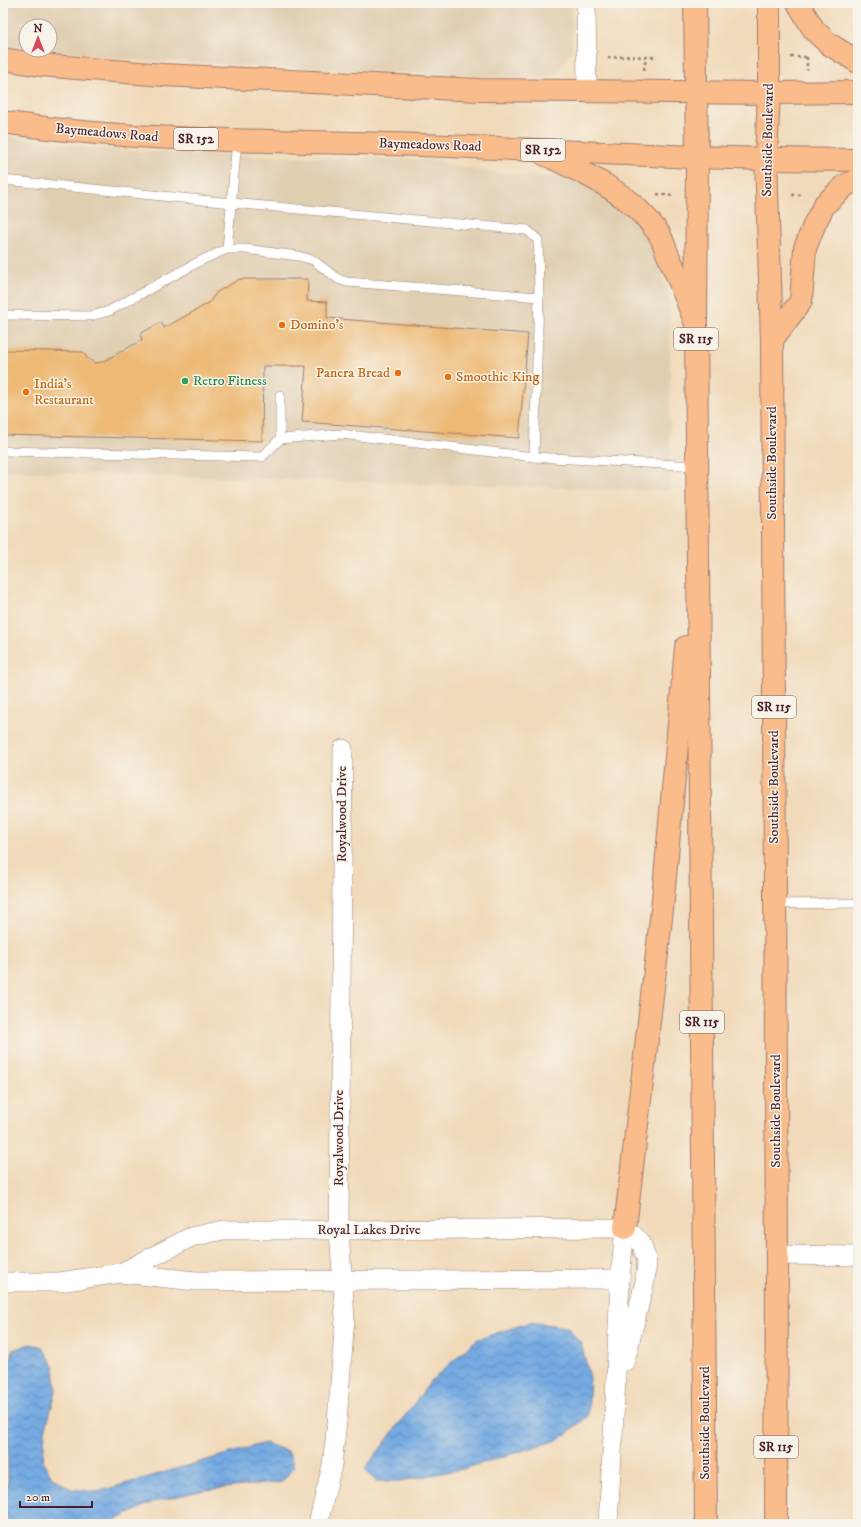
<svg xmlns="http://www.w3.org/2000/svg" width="861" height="1527" font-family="'IM FELL DW Pica',serif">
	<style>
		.built { fill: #e0ceb1 }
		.water { fill: url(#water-waves); stroke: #5f6486 }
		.building { fill: #edb974 }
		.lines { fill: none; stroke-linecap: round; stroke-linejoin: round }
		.service-casing { stroke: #9e7c72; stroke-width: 10 }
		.minor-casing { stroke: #9e7c72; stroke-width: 20 }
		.primary-casing { stroke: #9e7c72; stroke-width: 24 }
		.trunk-casing { stroke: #9e7c72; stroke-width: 24 }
		.path { stroke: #9e7c72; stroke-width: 2.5; stroke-dasharray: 3 3; stroke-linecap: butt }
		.service { stroke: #fff; stroke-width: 9 }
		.minor { stroke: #fff; stroke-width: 19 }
		.primary { stroke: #f9bc8a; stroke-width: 22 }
		.trunk { stroke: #f9bc8a; stroke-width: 22 }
		.food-dot { fill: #e8710a; stroke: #f7f3e8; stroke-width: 1.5 }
		.leisure-dot { fill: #2e9e5b; stroke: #f7f3e8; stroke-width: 1.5 }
		.labels { text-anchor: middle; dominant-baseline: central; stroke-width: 3; stroke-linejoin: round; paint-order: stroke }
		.shield { fill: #f7f3e8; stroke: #7e5f64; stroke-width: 1 }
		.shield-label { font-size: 13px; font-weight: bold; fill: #4a1f2b }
		.street-label { font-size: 14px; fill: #4a1f2b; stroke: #f7f3e8 }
		.food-label { font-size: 14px; fill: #c56008; stroke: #f7f3e8; text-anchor: start }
		.leisure-label { font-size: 14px; fill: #27864d; stroke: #f7f3e8; text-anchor: start }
	</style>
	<defs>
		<pattern id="water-waves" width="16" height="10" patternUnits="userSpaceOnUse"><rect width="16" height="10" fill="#74aae2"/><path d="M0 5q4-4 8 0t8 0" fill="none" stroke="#618ab7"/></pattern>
	</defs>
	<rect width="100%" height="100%" fill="#f7f3e8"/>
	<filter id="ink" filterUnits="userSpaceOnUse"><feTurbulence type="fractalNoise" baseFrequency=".025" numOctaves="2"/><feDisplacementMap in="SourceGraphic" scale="8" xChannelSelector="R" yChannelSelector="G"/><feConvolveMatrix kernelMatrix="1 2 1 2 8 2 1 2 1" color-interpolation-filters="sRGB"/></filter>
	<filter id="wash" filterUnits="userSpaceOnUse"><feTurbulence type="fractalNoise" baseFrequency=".012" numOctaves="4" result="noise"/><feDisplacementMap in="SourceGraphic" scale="16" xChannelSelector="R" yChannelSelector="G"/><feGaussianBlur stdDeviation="0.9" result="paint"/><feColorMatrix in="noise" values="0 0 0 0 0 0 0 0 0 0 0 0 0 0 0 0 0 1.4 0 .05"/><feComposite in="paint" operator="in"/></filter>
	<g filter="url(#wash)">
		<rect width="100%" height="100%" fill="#f1daba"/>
		<g class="built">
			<path d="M 3,3 L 572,3 L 572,51 L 558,73 L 541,79 L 139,60 L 39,50 L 50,50 L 50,26 L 26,26 L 26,49 L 3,46 Z"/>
			<path d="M 3,136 L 107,149 L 194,155 L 434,160 L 486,172 L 557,177 L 588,186 L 615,198 L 642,226 L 657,252 L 670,304 L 670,491 L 3,471 Z"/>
		</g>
		<g class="water">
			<path d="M 530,1322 L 567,1327 L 581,1344 L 590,1377 L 588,1416 L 560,1439 L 463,1469 L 400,1481 L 376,1481 L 365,1469 L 431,1381 L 476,1340 Z"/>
			<path d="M 30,1344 L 43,1347 L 54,1366 L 56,1391 L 45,1431 L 43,1462 L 52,1477 L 71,1489 L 97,1492 L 265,1443 L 289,1452 L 294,1467 L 282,1482 L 205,1490 L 153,1502 L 108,1524 L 3,1524 L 3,1490 L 8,1482 L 8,1373 L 13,1350 Z"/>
		</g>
		<g id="blocks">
			<path class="building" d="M 240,279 L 308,279 L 307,301 L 327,302 L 327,318 L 528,334 L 519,438 L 302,422 L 306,366 L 263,366 L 262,441 L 3,435 L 3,352 L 8,350 L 83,352 L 88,359 L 95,363 L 102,362 L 142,340 L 140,334 L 161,322 L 164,328 L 209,303 L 217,292 Z"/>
		</g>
	</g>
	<g filter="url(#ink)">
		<use href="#blocks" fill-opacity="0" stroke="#9e7c72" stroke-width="1"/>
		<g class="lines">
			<g class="service-casing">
				<g id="service">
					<path d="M 3,180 L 232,203 L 527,230 L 538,240 L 539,297 L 534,457 L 698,466"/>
					<path d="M 227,249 L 237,141"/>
					<path d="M 3,315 L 91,316 L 109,311 L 202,260 L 227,249 L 245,249 L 298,256 L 313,260 L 338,279 L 347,282 L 539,297"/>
					<path d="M 280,395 L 280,439 L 341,434 L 534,457"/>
					<path d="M 3,451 L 262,457 L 280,439"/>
					<path d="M 775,904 L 858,903"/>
				</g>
			</g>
			<g class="minor-casing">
				<g id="minor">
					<path d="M 586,3 L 587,92"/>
					<path d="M 777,1255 L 858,1256"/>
					<path d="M 121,1273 L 191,1237 L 223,1230 L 339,1230 L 625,1228"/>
					<path d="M 3,1282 L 59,1282 L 121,1273 L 195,1281 L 620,1279"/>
					<path d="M 625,1361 L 645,1281 L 647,1261 L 641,1242 L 625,1228"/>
					<path d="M 318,1524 L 332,1465 L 337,1422 L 345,1318 L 339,1230 L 343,749"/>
					<path d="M 608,1524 L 615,1400 L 620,1279 L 625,1228"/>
				</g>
			</g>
			<g class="primary-casing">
				<g id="primary">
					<path d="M 798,3 L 814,30 L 829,44 L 858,62"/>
					<path d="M 3,59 L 40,65 L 163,75 L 479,90 L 769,93 L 858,92"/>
					<path d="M 3,122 C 131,142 260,140 389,144 C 468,146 547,151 626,154 C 703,158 781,160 858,160"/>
					<path d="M 544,154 C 586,174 629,192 657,231 C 662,237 664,245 667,253 C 678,276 687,300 696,324"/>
					<path d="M 772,340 L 801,301 L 805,248 L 815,223 L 825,204 L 846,185 L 858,180"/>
				</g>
			</g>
			<g class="trunk-casing">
				<g id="trunk">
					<path d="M 695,3 L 697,157 L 696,324 L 706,1524"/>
					<path d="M 769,3 L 769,93 L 766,159 L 772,340 L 777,1255 L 776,1524"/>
					<path d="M 625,1228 L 662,910 L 686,647"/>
				</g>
			</g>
			<g class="path">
				<path d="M 791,57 L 808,57"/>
				<path d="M 807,57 L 807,70"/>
				<path d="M 608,58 L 629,56 L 646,57"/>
				<path d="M 644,70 L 646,57 L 657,57"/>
				<path d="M 657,194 L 673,196"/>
				<path d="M 792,195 L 803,195"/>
			</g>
			<use href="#service" class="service"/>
			<use href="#minor" class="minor"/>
			<use href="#primary" class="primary"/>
			<use href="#trunk" class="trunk"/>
		</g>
	</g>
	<g class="food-dot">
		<circle cx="282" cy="325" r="4"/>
		<circle cx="398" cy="373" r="4"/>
		<circle cx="448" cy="377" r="4"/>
		<circle cx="26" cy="392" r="4"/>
	</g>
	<circle class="leisure-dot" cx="185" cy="381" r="4"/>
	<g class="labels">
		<g class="shield">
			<rect x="174" y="128" width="44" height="22" rx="3"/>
			<rect x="521" y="139" width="44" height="22" rx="3"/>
			<rect x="674" y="328" width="44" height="22" rx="3"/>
			<rect x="752" y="696" width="44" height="22" rx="3"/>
			<rect x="680" y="1011" width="44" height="22" rx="3"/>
			<rect x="754" y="1436" width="44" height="22" rx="3"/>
		</g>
		<g class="shield-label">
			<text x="196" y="139">SR 152</text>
			<text x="543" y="150">SR 152</text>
			<text x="696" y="339">SR 115</text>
			<text x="774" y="707">SR 115</text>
			<text x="702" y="1022">SR 115</text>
			<text x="776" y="1447">SR 115</text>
		</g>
		<g class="street-label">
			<text transform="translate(107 133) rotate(5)">Baymeadows Road</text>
			<text transform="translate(768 140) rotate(-89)">Southside Boulevard</text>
			<text transform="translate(430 145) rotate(2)">Baymeadows Road</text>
			<text transform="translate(772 463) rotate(-90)">Southside Boulevard</text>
			<text transform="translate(774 787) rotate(-90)">Southside Boulevard</text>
			<text transform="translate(342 814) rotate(-90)">Royalwood Drive</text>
			<text transform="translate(776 1111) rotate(-90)">Southside Boulevard</text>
			<text transform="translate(339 1138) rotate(-90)">Royalwood Drive</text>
			<text x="369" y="1230">Royal Lakes Drive</text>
			<text transform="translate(705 1423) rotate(-90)">Southside Boulevard</text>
		</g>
		<g class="food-label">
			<text x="290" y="325">Domino's</text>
			<text x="390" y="373" text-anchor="end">Panera Bread</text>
			<text x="456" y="377">Smoothie King</text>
			<text x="34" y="384">India's<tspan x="34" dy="16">Restaurant</tspan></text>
		</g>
		<g class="leisure-label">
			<text x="193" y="381">Retro Fitness</text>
		</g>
	</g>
	<rect width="861" height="1527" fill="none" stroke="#f7f3e8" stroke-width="16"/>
	<g transform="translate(38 38)"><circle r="19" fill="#f7f3e8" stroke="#b29e9c"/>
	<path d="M0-3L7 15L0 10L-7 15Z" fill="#d1495b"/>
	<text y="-6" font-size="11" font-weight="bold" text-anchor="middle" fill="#4a1f2b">N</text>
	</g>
	<path d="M20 1501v6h72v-6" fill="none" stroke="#4a1f2b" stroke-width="2"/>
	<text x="26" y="1501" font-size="12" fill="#4a1f2b" stroke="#f7f3e8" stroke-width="3" paint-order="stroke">20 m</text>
</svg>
